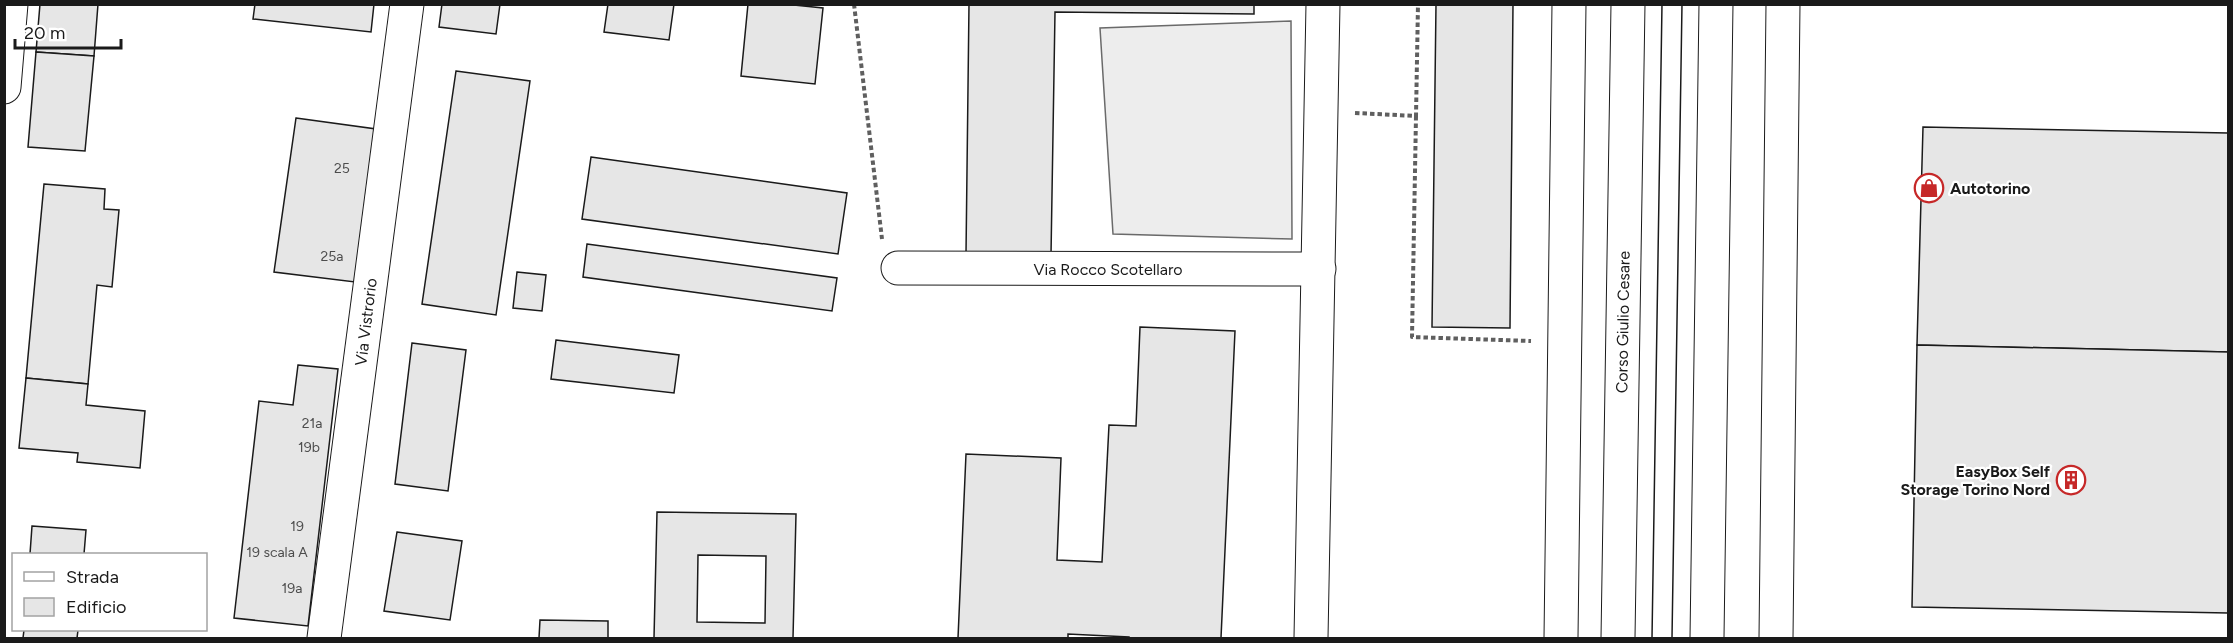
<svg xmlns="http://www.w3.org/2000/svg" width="2233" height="643" font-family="Figtree,sans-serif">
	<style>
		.built { fill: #ededed; stroke: #6a6a6a; stroke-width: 1.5 }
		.building { fill: #e6e6e6; stroke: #1a1a1a; stroke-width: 1.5; fill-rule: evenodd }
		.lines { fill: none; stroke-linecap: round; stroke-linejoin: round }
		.minor-casing { stroke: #1a1a1a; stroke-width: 35 }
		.major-casing { stroke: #1a1a1a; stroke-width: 35 }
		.path { stroke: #5f5f5f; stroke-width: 4; stroke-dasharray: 4.5 3; stroke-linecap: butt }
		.minor { stroke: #fff; stroke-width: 33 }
		.major { stroke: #fff; stroke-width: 33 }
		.tram { stroke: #1a1a1a; stroke-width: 1.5 }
		.labels { text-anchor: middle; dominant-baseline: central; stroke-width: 4.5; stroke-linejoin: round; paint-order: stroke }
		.number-label { font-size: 14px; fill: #4d4d4d }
		.poi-label { font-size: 16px; font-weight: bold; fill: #1a1a1a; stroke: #fff; text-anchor: start }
		.street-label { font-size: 16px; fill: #1a1a1a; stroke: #fff }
	</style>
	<rect width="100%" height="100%" fill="#fff"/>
	<path class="built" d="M 1291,21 L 1292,239 L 1113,234 L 1100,28 Z"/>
	<g class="building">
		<path d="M 40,4 L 98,4 L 94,56 L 36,52 Z"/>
		<path d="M 255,4 L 374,4 L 371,32 L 253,19 Z"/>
		<path d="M 442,4 L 500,4 L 496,34 L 439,27 Z"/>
		<path d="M 608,4 L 674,4 L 669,40 L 604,32 Z"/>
		<path d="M 748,4 L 784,4 L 823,8 L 815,84 L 741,76 Z"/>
		<path d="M 969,4 L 1254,4 L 1254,14 L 1055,12 L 1051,255 L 966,254 Z"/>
		<path d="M 1436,4 L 1513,4 L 1510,328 L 1432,327 Z"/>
		<path d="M 36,52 L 94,56 L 85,151 L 28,147 Z"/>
		<path d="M 456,71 L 530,81 L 496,315 L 422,304 Z"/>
		<path d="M 296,118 L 376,129 L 355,282 L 274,272 Z"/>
		<path d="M 1923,127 L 2228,133 L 2228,352 L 1917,345 Z"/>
		<path d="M 591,157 L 847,193 L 838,254 L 582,219 Z"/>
		<path d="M 44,184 L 105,189 L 104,209 L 119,210 L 112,287 L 97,285 L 88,384 L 26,378 Z"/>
		<path d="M 587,244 L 837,278 L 832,311 L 583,277 Z"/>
		<path d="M 517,272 L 546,275 L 542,311 L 513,308 Z"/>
		<path d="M 1140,327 L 1235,331 L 1221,638 L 1129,638 L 1129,637 L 1068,634 L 1068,638 L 958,638 L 966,454 L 1061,458 L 1057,560 L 1102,562 L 1109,425 L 1136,426 Z"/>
		<path d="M 556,340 L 679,355 L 674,393 L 551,379 Z"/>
		<path d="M 412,343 L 466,350 L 448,491 L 395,484 Z"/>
		<path d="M 1917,345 L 2228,352 L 2228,613 L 1912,607 Z"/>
		<path d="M 298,365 L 338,369 L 308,626 L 234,618 L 259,401 L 293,405 Z"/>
		<path d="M 26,378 L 88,384 L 86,405 L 145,411 L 140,468 L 77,462 L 78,453 L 19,448 Z"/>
		<path d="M 657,512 L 796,514 L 793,638 L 654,638 ZM 698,555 L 766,556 L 765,623 L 697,622 Z"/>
		<path d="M 32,526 L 86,530 L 84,554 L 30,554 Z"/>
		<path d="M 397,532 L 462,541 L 450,620 L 384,611 Z"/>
		<path d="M 540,620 L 608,621 L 608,638 L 539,638 Z"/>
		<path d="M 24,630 L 78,630 L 77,638 L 23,638 Z"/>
	</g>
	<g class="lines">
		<g class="minor-casing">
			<g id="minor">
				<path d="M 4,87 L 11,4"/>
				<path d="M 898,268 L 1319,269"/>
				<path d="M 324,638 L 407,4"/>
				<path d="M 1311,638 L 1323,4"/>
				<path d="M 1561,638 L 1569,4"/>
				<path d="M 1776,638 L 1783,4"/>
			</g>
		</g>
		<g class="major-casing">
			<g id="major">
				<path d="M 1618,638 L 1628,4"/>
				<path d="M 1707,638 L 1716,4"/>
			</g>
		</g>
		<g class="path">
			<path d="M 854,4 L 882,239"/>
			<path d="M 1355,113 L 1416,116 L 1418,4"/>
			<path d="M 1416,116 L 1412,337 L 1531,341"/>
		</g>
		<use href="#minor" class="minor"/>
		<use href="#major" class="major"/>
		<g class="tram">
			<path d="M 1652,638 L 1662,4"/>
			<path d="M 1672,638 L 1682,4"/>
		</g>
	</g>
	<defs>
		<g id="shop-ring" transform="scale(1.5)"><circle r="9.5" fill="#fff" stroke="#c62828" stroke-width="1.5"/><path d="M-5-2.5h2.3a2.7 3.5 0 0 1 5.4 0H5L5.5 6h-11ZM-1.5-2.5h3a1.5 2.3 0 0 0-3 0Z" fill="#c62828"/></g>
		<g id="building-ring" transform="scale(1.5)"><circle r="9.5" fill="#fff" stroke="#c62828" stroke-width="1.5"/><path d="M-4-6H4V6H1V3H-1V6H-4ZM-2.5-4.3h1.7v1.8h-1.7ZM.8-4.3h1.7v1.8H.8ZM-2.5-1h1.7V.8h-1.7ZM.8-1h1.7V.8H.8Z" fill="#c62828"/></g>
	</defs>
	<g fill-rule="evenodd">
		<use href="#shop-ring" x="1929" y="188"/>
		<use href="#building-ring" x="2071" y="480"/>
	</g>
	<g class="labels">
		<g class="number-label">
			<text x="342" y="168">25</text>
			<text x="332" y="256">25a</text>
			<text x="312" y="423">21a</text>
			<text x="309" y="447">19b</text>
			<text x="297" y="526">19</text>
			<text x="277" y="552">19 scala A</text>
			<text x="292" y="588">19a</text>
		</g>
		<g class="poi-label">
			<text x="1950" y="188">Autotorino</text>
			<text x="2050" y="471" text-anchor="end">EasyBox Self<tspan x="2050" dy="18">Storage Torino Nord</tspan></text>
		</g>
		<g class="street-label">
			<text x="1108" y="269">Via Rocco Scotellaro</text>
			<text transform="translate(366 322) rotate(-83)">Via Vistrorio</text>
			<text transform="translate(1623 322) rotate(-89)">Corso Giulio Cesare</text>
		</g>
	</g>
	<rect width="2233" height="643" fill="none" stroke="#1a1a1a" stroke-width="12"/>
	<rect x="12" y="553" width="195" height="78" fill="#ffffff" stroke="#a3a3a3" stroke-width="1.5"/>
	<rect x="24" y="572" width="30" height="9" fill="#ffffff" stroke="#a3a3a3" stroke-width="1.5"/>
	<text x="66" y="583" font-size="18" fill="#1a1a1a">Strada</text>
	<rect x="24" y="598" width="30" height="18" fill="#e6e6e6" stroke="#a3a3a3" stroke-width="1.5"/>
	<text x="66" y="613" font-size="18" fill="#1a1a1a">Edificio</text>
	<path d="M15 39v9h106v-9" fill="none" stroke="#1a1a1a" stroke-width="3"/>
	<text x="24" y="39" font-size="18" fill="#1a1a1a" stroke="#ffffff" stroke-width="4.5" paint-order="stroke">20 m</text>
</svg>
